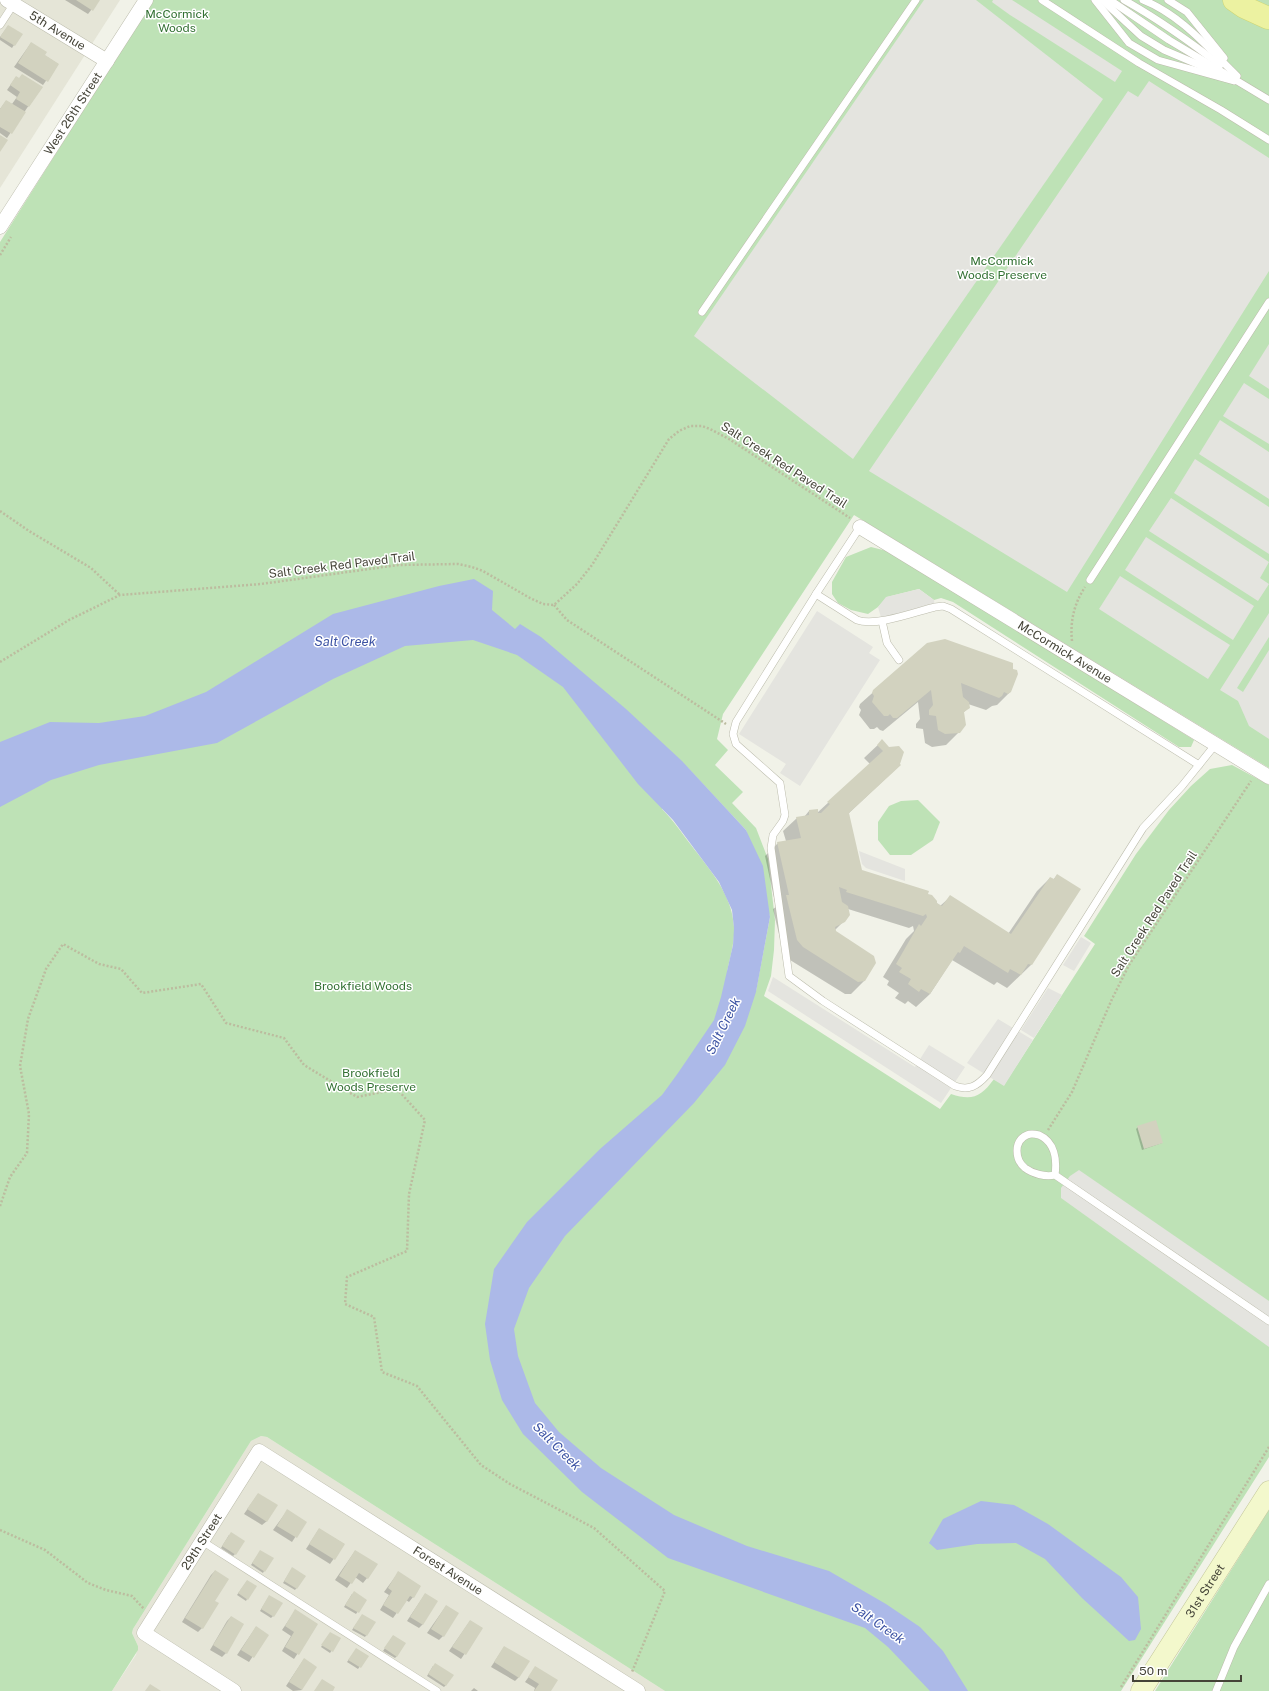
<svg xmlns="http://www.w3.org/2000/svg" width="1269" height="1691" font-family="'Public Sans',sans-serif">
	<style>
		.residential { fill: #e5e5d7 }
		.green { fill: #bee2b6; fill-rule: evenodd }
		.parking { fill: #e4e4df }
		.water { fill: #acb9e8 }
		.shadow { fill: #0003 }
		.building { fill: #d2d2bf }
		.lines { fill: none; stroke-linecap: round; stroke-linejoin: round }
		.lane-casing { stroke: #bcbcac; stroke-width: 8 }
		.street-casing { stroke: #bcbcac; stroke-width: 15 }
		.secondary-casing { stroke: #c2c699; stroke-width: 21 }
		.primary-casing { stroke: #cfd673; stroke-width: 23 }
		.path { stroke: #bcbc9f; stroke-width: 2.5; stroke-dasharray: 2 2; stroke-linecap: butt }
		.lane { stroke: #fff; stroke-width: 7 }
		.street { stroke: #fff; stroke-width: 14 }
		.secondary { stroke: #f3f8cc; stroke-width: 20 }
		.primary { stroke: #ecf2a1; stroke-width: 22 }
		.labels { text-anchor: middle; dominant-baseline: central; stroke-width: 3; stroke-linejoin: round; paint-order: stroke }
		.park-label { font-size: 12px; fill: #327032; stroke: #fff }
		.street-label { font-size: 12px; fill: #454438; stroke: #fff }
		.water-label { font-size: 13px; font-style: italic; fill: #3d53a4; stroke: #fff }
	</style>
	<rect width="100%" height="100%" fill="#f1f2e8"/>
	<g class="residential">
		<path d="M 0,0 L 120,0 L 0,188 Z"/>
		<path d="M 261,1436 L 267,1437 L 665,1691 L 112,1691 L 136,1655 L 138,1646 L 132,1633 L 133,1629 L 251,1441 Z"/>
	</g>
	<g class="green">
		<path d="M 153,0 L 1269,0 L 1269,768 L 854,515 L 723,714 L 717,739 L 728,750 L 715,765 L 743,792 L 732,803 L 756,828 L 768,859 L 775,920 L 774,950 L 771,976 L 764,996 L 940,1109 L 951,1094 C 972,1101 981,1097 994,1079 L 1004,1085 L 1095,944 L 1084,936 L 1136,854 L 1169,810 L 1191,786 L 1210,769 L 1232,765 L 1269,785 L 1269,1457 L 1121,1691 L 665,1691 L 267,1437 L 261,1436 L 251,1441 L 133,1629 L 132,1633 L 138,1646 L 138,1650 L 112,1691 L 0,1691 L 0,242 ZM 688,768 L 746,830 L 770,917 L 756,991 L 727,972 C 730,957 735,942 734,927 C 732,894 710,870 691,845 C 681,832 673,820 662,809 Z"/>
		<path d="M 871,547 L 891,552 L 1194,740 L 1191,747 L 1179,747 L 953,602 L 941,598 L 934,600 L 919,589 L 887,597 L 878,607 L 868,614 L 851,610 L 838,603 L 832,594 L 832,582 L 846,557 Z"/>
		<path d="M 918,800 L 940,822 L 933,840 L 911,855 L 890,855 L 878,840 L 878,822 L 889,806 L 901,801 Z"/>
		<path d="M 1269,1510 L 1269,1691 L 1155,1691 Z"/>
	</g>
	<g class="parking">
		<path d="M 924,0 L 976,0 L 1103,99 L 853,459 L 694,336 Z"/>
		<path d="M 993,0 L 1012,0 L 1122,71 L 1115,82 L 1010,15 L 992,2 Z"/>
		<path d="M 1149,81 L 1269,158 L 1269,271 L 1067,592 L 869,471 L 1128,91 L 1138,97 Z"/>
		<path d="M 1269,344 L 1269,389 L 1249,376 Z"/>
		<path d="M 1244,383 L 1269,399 L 1269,444 L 1223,416 Z"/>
		<path d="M 1220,420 L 1269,452 L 1269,499 L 1199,454 Z"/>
		<path d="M 1195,459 L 1269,507 L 1269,554 L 1174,493 Z"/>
		<path d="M 1171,498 L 1269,562 L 1260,578 L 1269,584 L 1258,601 L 1149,531 Z"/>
		<path d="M 1146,537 L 1254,606 L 1233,640 L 1125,570 Z"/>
		<path d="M 1120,576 L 1230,645 L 1208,679 L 1099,609 Z"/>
		<path d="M 919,589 L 934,600 L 935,607 L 882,621 L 878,607 L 886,597 Z"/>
		<path d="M 817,611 L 873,647 L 869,653 L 880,660 L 800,786 L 780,773 L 786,764 L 739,734 Z"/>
		<path d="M 1269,613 L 1269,637 L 1237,688 L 1243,692 L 1269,650 L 1269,739 L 1249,726 L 1238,701 L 1220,690 Z"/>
		<path d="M 859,851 L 905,869 L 905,881 L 866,868 L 862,864 Z"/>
		<path d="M 1081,937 L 1091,943 L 1074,971 L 1063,965 Z"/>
		<path d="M 773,977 L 915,1067 L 929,1045 L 965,1067 L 941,1103 L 768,991 Z"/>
		<path d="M 1048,988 L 1062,995 L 1034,1038 L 1021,1030 Z"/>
		<path d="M 998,1019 L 1033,1040 L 1004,1086 L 967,1063 Z"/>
		<path d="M 1079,1170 L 1269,1301 L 1269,1347 L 1061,1198 L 1061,1188 L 1070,1176 Z"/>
	</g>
	<g class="water">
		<path d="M 474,579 L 493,591 L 492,610 L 515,629 L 520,624 L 541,637 L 626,709 L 682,761 L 746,830 L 763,866 L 770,917 L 756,992 L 745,1026 L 725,1065 L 694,1103 L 565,1236 L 529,1288 L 514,1329 L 518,1356 L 535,1403 L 559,1432 L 601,1468 L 674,1515 L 747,1546 L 829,1571 L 886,1604 L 920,1627 L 943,1651 L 968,1691 L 930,1691 L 888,1647 L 865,1628 L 668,1558 L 582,1492 L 523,1434 L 502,1400 L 490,1360 L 485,1324 L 494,1269 L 527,1222 L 600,1149 L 662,1095 L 678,1073 L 714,1020 L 721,997 L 733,945 L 734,928 L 732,910 L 719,882 L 673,820 L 638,784 L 563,687 L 517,655 L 473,640 L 405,646 L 333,679 L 217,743 L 99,765 L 51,780 L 0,807 L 0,742 L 50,722 L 99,723 L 145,716 L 206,692 L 333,614 L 439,586 Z"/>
		<path d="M 981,1501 L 1014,1505 L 1048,1524 L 1121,1577 L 1138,1597 L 1141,1629 L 1135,1640 L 1129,1641 L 1082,1598 L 1045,1559 L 1016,1543 L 977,1544 L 937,1550 L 929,1543 L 943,1519 Z"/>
	</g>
	<g class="shadow">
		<path d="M 65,0 L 99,0 L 88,14 Z"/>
		<path d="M 8,26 L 21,34 L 12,48 L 0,40 L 0,37 Z"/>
		<path d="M 31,43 L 44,55 L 58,64 L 43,85 L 14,67 Z"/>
		<path d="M 16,77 L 41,87 L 7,138 L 0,133 L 0,109 L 6,101 L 12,104 L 17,97 L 7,90 Z"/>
		<path d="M 927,644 L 1011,691 L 997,705 L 992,706 L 986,710 L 968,704 L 968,708 L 963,713 L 959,732 L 946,745 L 932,747 L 925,743 L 923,729 L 916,728 L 916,724 L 920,719 L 918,702 L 883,731 L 880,730 L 877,727 L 874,729 L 870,729 L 859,715 L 861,710 L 859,707 L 860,704 Z"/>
		<path d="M 882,741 L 900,765 L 848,814 L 861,871 L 927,894 L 940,906 L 950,897 L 1008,934 L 1037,891 L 1050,878 L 1053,880 L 1057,875 L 1031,965 L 1007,988 L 997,982 L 994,985 L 952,960 L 930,994 L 916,1007 L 908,1001 L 905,1004 L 895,998 L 899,993 L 887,985 L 889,981 L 883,977 L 906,939 L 914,931 L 913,926 L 909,928 L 848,909 L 844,921 L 835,930 L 865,980 L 851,994 L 845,994 L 790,960 L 782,947 L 773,909 L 776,907 L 765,856 L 778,843 L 786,841 L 783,831 L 797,818 L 804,817 L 809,811 L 817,813 L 870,764 L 864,758 Z"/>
		<path d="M 1138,1127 L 1162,1143 L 1142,1150 L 1136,1129 Z"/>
		<path d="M 258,1494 L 267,1521 L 262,1525 L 244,1514 Z"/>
		<path d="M 287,1511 L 305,1522 L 292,1542 L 273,1530 Z"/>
		<path d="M 319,1529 L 344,1544 L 330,1564 L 306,1549 Z"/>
		<path d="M 229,1535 L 235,1554 L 233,1556 L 221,1548 Z"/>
		<path d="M 355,1551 L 367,1578 L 363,1583 L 355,1577 L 347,1588 L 335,1580 Z"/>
		<path d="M 259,1553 L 264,1571 L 263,1573 L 251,1565 Z"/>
		<path d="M 291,1570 L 305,1576 L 295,1590 L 283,1583 Z"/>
		<path d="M 215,1571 L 214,1601 L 202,1628 L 198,1632 L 182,1622 L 211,1575 Z"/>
		<path d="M 398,1573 L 420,1586 L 413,1597 L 409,1602 L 406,1600 L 393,1618 L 380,1610 L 389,1595 L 384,1592 Z"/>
		<path d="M 247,1581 L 247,1599 L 246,1601 L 237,1595 Z"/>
		<path d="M 352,1594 L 366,1600 L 356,1614 L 344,1607 Z"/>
		<path d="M 425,1594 L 423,1624 L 419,1628 L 407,1621 Z"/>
		<path d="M 268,1598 L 273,1616 L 271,1618 L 260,1611 Z"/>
		<path d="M 446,1606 L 443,1636 L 439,1640 L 427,1633 Z"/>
		<path d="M 295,1611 L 317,1624 L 294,1659 L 282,1651 L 291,1636 L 282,1630 Z"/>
		<path d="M 231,1617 L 226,1653 L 222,1657 L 210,1650 L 227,1621 Z"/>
		<path d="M 361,1617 L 374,1623 L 365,1637 L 352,1630 Z"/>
		<path d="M 470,1621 L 482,1628 L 461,1659 L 449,1651 Z"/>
		<path d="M 256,1627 L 267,1635 L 249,1662 L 237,1655 Z"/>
		<path d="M 329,1635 L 340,1639 L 330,1653 L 321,1647 Z"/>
		<path d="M 393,1636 L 397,1656 L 395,1658 L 383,1651 Z"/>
		<path d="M 504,1647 L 519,1677 L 515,1681 L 491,1667 Z"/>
		<path d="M 355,1651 L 367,1656 L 358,1669 L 347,1662 Z"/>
		<path d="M 304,1659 L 302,1690 L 293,1691 L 286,1686 Z"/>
		<path d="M 433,1666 L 446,1685 L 444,1687 L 427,1676 Z"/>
		<path d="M 536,1667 L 550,1691 L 534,1691 L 535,1688 L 525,1682 Z"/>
		<path d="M 474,1688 L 478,1691 L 471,1691 Z"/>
	</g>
	<g class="building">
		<path d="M 76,0 L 100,0 L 93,11 Z"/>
		<path d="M 8,25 L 23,34 L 15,46 L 0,37 Z"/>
		<path d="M 31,42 L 47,52 L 45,55 L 59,64 L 48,82 L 18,63 Z"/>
		<path d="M 22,74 L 43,87 L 29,107 L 16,99 L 20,92 L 10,85 L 16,76 L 19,78 Z"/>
		<path d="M 6,100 L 26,112 L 12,134 L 0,127 L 0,109 Z"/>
		<path d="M 0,135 L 8,140 L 0,152 Z"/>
		<path d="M 945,639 L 1013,663 L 1013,669 L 1017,670 L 1018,674 L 1011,692 L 1008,694 L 1004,692 L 1002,696 L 999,698 L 961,683 L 963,697 L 969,702 L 970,708 L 964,712 L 966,725 L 960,733 L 945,734 L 938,730 L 936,716 L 929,715 L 929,710 L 933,705 L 931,690 L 897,718 L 893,718 L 890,714 L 888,716 L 884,716 L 872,702 L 874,696 L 872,693 L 873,690 L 927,643 Z"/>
		<path d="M 882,739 L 889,747 L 899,746 L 904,752 L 900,764 L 901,765 L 849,813 L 862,870 L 929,891 L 928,894 L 932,895 L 937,901 L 937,903 L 942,906 L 950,895 L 1011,934 L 1050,877 L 1054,879 L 1057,874 L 1081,889 L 1032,965 L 1028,964 L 1021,975 L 1010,969 L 1008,973 L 964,946 L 960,953 L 958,952 L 930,994 L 921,989 L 919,992 L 908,984 L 911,979 L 899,972 L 902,968 L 896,964 L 919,924 L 921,926 L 927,917 L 926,914 L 923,916 L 846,892 L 847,890 L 839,887 L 842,902 L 848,906 L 850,915 L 845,922 L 835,927 L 836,931 L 874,956 L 876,963 L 865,981 L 858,982 L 803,947 L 797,940 L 786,895 L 789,895 L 777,842 L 801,838 L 796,817 L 809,815 L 809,810 L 818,809 L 818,813 L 821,813 L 830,804 L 827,802 L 883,751 L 877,745 Z"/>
		<path d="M 1156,1120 L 1163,1143 L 1144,1149 L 1137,1126 Z"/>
		<path d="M 258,1493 L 278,1505 L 267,1522 L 247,1509 Z"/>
		<path d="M 287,1509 L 307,1522 L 297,1538 L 277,1526 Z"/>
		<path d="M 319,1528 L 345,1544 L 335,1560 L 309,1544 Z"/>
		<path d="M 231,1532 L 245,1541 L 236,1555 L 222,1546 Z"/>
		<path d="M 260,1550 L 274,1558 L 265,1572 L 252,1563 Z"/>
		<path d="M 355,1550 L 378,1564 L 368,1579 L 359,1573 L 352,1584 L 339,1576 Z"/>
		<path d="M 292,1567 L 306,1576 L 297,1589 L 284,1581 Z"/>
		<path d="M 215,1570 L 229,1579 L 215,1601 L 219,1603 L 203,1629 L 185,1618 Z"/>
		<path d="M 398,1571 L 421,1586 L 414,1598 L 410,1596 L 398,1614 L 383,1605 L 392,1591 L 388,1588 Z"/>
		<path d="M 247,1580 L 257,1586 L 248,1600 L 238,1593 Z"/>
		<path d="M 354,1591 L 367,1600 L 359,1613 L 345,1605 Z"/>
		<path d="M 425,1593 L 438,1601 L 423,1625 L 410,1617 Z"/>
		<path d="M 269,1595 L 283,1603 L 274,1617 L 261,1609 Z"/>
		<path d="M 446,1605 L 459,1613 L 444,1637 L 431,1629 Z"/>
		<path d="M 295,1609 L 318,1624 L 299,1655 L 285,1647 L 294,1632 L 285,1626 Z"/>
		<path d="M 362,1614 L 376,1622 L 367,1636 L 353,1628 Z"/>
		<path d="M 231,1616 L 244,1624 L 227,1654 L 213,1645 Z"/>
		<path d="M 470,1620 L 483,1628 L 466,1655 L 452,1647 Z"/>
		<path d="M 256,1626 L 269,1635 L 254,1658 L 241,1650 Z"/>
		<path d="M 330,1632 L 341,1638 L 333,1652 L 321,1645 Z"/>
		<path d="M 393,1635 L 406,1643 L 397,1657 L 384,1648 Z"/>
		<path d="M 504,1646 L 530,1661 L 519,1678 L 494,1662 Z"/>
		<path d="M 356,1648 L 369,1656 L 361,1668 L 348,1660 Z"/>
		<path d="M 304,1658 L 317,1667 L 302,1690 L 289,1682 Z"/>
		<path d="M 435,1663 L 454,1675 L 446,1686 L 428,1674 Z"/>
		<path d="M 535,1666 L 558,1680 L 551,1691 L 534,1691 L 539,1684 L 528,1677 Z"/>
		<path d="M 322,1679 L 335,1687 L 333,1691 L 314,1691 Z"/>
		<path d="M 150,1684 L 161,1691 L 145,1691 Z"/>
	</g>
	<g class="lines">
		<g class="lane-casing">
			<g id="lane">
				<path d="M 1042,0 L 1139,63 L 1221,110 L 1269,140"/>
				<path d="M 1095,0 L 1129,43 L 1158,60 L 1234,81"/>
				<path d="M 1102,0 L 1141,36 L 1164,50 L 1216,72"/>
				<path d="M 1110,0 L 1169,40 L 1269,100"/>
				<path d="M 1124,0 C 1158,19 1189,41 1220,65"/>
				<path d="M 1143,0 C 1181,15 1208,48 1237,76"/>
				<path d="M 1168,0 L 1187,12 L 1224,58"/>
				<path d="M 0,25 L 15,2"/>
				<path d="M 702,312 L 916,0"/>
				<path d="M 860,527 L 816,594 L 857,620 C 875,627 915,612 935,607 L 943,606 L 951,609 L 1199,765"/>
				<path d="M 1090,580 L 1269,302"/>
				<path d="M 816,594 L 736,722 L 733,734 L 736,744 L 780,783 L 785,815 L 783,821 L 773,835 L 771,848 L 789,976 L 823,1001 L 955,1086 C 969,1091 977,1086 987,1075 L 1143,828 L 1182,786 L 1215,745"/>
				<path d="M 882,621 L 887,643 L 899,660"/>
				<path d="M 1055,1175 C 1057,1160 1055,1142 1039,1135 C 1035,1134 1031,1133 1027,1135 C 1013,1141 1015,1160 1025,1168 C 1033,1174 1045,1177 1055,1175 L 1269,1321"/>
				<path d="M 202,1541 L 437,1691"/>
				<path d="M 1216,1691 L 1234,1647 L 1269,1584"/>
			</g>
		</g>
		<g class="street-casing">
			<g id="street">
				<path id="s1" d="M 7,0 L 107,61"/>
				<path id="s2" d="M 0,227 L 146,0"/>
				<path id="s3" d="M 860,527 L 1269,777"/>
				<path id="s4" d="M 234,1691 L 144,1633 L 259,1451 L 638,1691"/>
			</g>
		</g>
		<g class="secondary-casing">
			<g id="secondary">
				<path id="s5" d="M 1141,1691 L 1269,1491"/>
			</g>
		</g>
		<g class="primary-casing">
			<path id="primary" d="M 1234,0 L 1244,7 L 1268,18"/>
		</g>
		<g class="path">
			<path d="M 0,255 L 11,237"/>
			<path d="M 0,511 L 29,531 L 91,568 L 120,595"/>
			<path d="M 554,605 L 567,620 L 726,724"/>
			<path d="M 1072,641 C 1070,621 1074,604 1085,587"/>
			<path d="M 0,662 L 69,620 L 120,595 L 261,584 L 398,565 L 458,564 L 472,567 L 483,571 L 530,598 L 543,604 L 554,605 L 577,584 L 592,565 L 669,439 L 679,431 L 690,426 L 702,426 L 710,429 L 729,439 L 850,518"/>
			<path d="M 1048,1130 L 1072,1092 L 1112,999 L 1129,965 L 1251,781"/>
			<path d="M 0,1206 L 10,1177 L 27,1153 L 29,1114 L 20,1066 L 28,1019 L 46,969 L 63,944 L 99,964 L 121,969 L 142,993 L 201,984 L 226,1023 L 284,1038 L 304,1065 L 357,1097 L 397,1089 L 425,1120 L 409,1194 L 407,1251 L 347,1277 L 345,1304 L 374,1317 L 382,1372 L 417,1386 L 481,1465 L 510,1484 L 594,1528 L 665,1591 L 632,1672"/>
			<path d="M 0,1530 L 45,1550 L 88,1583 L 106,1590 L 132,1596 L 144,1609"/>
			<path d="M 1121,1687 L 1269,1447"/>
		</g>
		<use href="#lane" class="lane"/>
		<use href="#street" class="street"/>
		<use href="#secondary" class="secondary"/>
		<use href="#primary" class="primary"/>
	</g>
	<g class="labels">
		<g class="park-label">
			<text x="177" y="14">McCormick<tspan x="177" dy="14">Woods</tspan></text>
			<text x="1002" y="261">McCormick<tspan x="1002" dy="14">Woods Preserve</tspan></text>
			<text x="363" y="986">Brookfield Woods</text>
			<text x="371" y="1073">Brookfield<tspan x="371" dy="14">Woods Preserve</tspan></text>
		</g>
		<g class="street-label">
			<text stroke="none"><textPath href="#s1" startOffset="59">5th Avenue</textPath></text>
			<text stroke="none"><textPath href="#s2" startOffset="135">West 26th Street</textPath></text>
			<text transform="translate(784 465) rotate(33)">Salt Creek Red Paved Trail</text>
			<text transform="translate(342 565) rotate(-7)">Salt Creek Red Paved Trail</text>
			<text stroke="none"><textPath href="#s3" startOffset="240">McCormick Avenue</textPath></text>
			<text transform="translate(1154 914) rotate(-57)">Salt Creek Red Paved Trail</text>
			<text stroke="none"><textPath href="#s4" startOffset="215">29th Street</textPath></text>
			<text stroke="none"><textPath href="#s4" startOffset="546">Forest Avenue</textPath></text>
			<text stroke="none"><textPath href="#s5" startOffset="119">31st Street</textPath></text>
		</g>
		<g class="water-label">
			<text x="345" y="641">Salt Creek</text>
			<text transform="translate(723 1026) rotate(-64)">Salt Creek</text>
			<text transform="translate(557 1446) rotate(45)">Salt Creek</text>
			<text transform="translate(878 1623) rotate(35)">Salt Creek</text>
		</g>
	</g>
	<path d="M1133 1675v6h108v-6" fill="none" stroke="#454438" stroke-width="2"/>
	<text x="1139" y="1675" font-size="12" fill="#454438" stroke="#ffffff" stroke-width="3" paint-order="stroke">50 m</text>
</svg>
